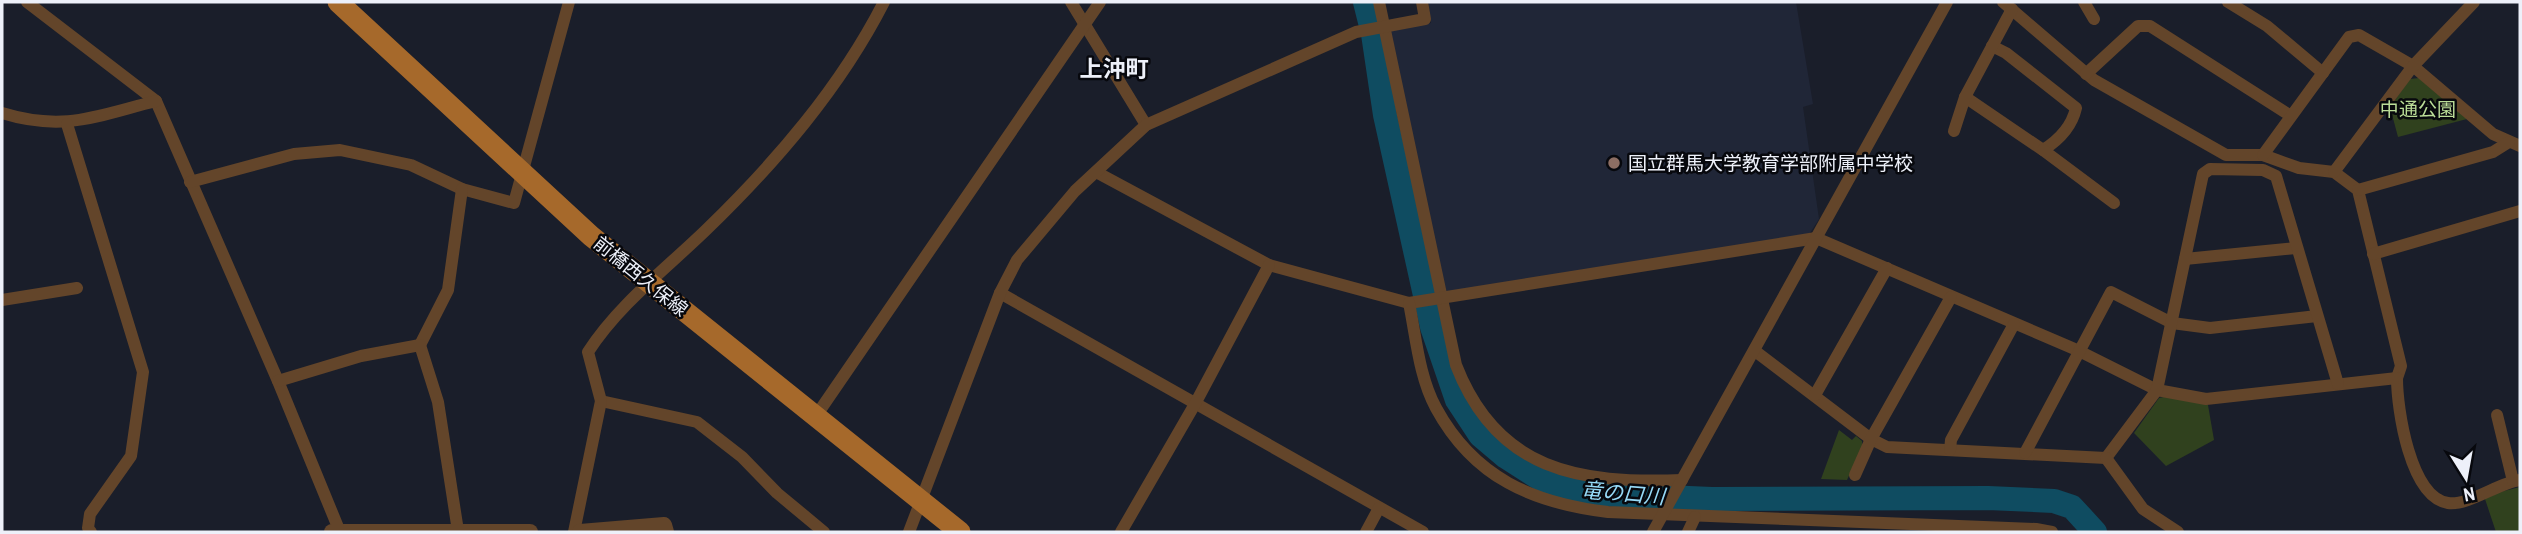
<svg xmlns="http://www.w3.org/2000/svg" width="2522" height="534" font-family="'Archivo Narrow','Noto Sans JP',sans-serif">
	<style>
		.built { fill: #202637 }
		.green { fill: #30411e }
		.lines { fill: none; stroke-linecap: round; stroke-linejoin: round }
		.river { stroke: #0f4c61; stroke-width: 24 }
		.minor { stroke: #63452a; stroke-width: 12 }
		.tertiary { stroke: #63452a; stroke-width: 16 }
		.primary { stroke: #a6692b; stroke-width: 21 }
		.education-dot { fill: #8d6e63; stroke: #07080d; stroke-width: 2.5 }
		.labels { text-anchor: middle; dominant-baseline: central; stroke-width: 5; stroke-linejoin: round; paint-order: stroke }
		.park-label { font-size: 19px; fill: #bbdd98; stroke: #07080d }
		.poi-label { font-size: 19px; fill: #edf0f9; stroke: #07080d; text-anchor: start }
		.street-label { font-size: 19px; fill: #edf0f9; stroke: #07080d }
		.water-label { font-size: 21px; font-style: italic; fill: #96daf7; stroke: #07080d }
		.quarter-label { font-size: 23px; font-weight: bold; fill: #edf0f9; stroke: #07080d }
	</style>
	<rect width="100%" height="100%" fill="#1a1e2a"/>
	<path class="built" d="M 1428,2 L 1796,2 L 1813,104 L 1803,107 L 1819,219 L 1808,236 L 1444,293 L 1390,31 L 1431,23 Z"/>
	<g class="green">
		<path d="M 2419,78 L 2467,119 L 2398,137 L 2390,107 L 2410,79 Z"/>
		<path d="M 2168,396 L 2208,405 L 2214,440 L 2166,466 L 2134,433 L 2159,398 Z"/>
		<path d="M 1839,430 L 1852,440 L 1856,436 L 1862,441 L 1862,447 L 1847,480 L 1821,479 Z"/>
		<path d="M 2520,487 L 2520,532 L 2496,532 L 2484,496 Z"/>
	</g>
	<g class="lines">
		<path class="river" d="M 1365,2 L 1373,34 L 1385,115 L 1432,327 L 1457,400 L 1480,435 L 1506,457 L 1545,482 L 1595,494 L 1712,499 L 1988,498 L 2054,501 L 2072,507 L 2095,532"/>
		<g class="minor">
			<path d="M 27,2 L 156,101 L 278,381 L 340,532"/>
			<path d="M 1071,2 L 1146,125"/>
			<path d="M 1379,2 L 1456,365 C 1497,471 1579,484 1682,480"/>
			<path d="M 2003,2 L 2094,80 L 2226,155 L 2263,155 L 2299,168 L 2334,172 L 2358,190 L 2401,366 L 2397,378"/>
			<path d="M 2084,2 L 2094,19"/>
			<path d="M 2228,2 L 2267,26 L 2323,73"/>
			<path d="M 2086,74 L 2138,26 L 2150,26 L 2291,116"/>
			<path d="M 1965,97 L 2043,150 C 2059,140 2072,126 2076,108 L 2006,53 L 1992,46"/>
			<path d="M 2,113 C 64,132 96,116 156,101"/>
			<path d="M 67,124 L 143,372 L 131,456 L 90,514 L 88,528 L 91,532"/>
			<path d="M 1954,131 L 1965,97 L 2012,9"/>
			<path d="M 2043,150 L 2114,203"/>
			<path d="M 2263,155 L 2349,37 L 2359,35 L 2413,66 L 2493,134 L 2520,146"/>
			<path d="M 1096,172 L 1269,265 L 1409,303 L 1816,238 L 2077,350 L 2157,390 L 2206,399 L 2397,378 C 2397,409 2410,497 2448,503 C 2468,506 2498,483 2520,480"/>
			<path d="M 2334,172 L 2413,66 L 2474,2"/>
			<path d="M 190,182 L 294,154 L 340,150 L 411,165 L 462,189 L 514,203 L 569,2"/>
			<path d="M 2358,190 L 2493,152 L 2509,142"/>
			<path d="M 2373,254 L 2520,211"/>
			<path d="M 2185,259 L 2296,248"/>
			<path d="M 1000,293 L 1423,532"/>
			<path d="M 2,300 L 77,288"/>
			<path d="M 1409,303 C 1416,337 1419,377 1436,408 C 1474,478 1533,503 1608,512 L 2036,529 L 2052,532"/>
			<path d="M 420,345 L 448,290 L 462,189"/>
			<path d="M 1755,351 L 1871,439 L 1887,447 L 2106,458"/>
			<path d="M 278,381 L 361,356 L 420,345 L 438,402 L 458,531"/>
			<path d="M 1815,395 L 1887,268"/>
			<path d="M 601,401 L 697,422 L 742,457 L 777,493 L 824,532"/>
			<path d="M 2497,415 L 2513,481"/>
			<path d="M 816,416 L 1100,2"/>
			<path d="M 1950,450 L 1951,440 L 2014,324"/>
			<path d="M 2025,453 L 2111,292 L 2172,323 L 2210,328 L 2317,316"/>
			<path d="M 2106,458 L 2157,390 L 2203,174 L 2210,169 L 2263,170 L 2276,176 L 2338,384"/>
			<path d="M 2106,458 L 2143,509 L 2178,532"/>
			<path d="M 1855,475 L 1871,439 L 1951,297"/>
			<path d="M 574,532 L 601,401 L 588,352 C 619,304 667,268 707,229 C 776,162 840,88 884,2"/>
			<path d="M 909,532 L 1000,293 L 1017,260 L 1075,191 L 1146,125 L 1356,32 L 1425,19 L 1422,2"/>
			<path d="M 1121,532 L 1195,404 L 1269,265"/>
			<path d="M 1366,532 L 1379,508"/>
			<path d="M 1653,532 L 1947,2"/>
			<path d="M 1688,532 L 1695,517"/>
		</g>
		<g class="tertiary">
			<path d="M 332,532 L 530,532"/>
			<path d="M 580,532 L 664,525 L 666,532"/>
		</g>
		<path class="primary" d="M 338,2 L 591,236 L 960,532"/>
	</g>
	<circle class="education-dot" cx="1614" cy="163" r="7"/>
	<g class="labels">
		<g class="park-label">
			<text x="2418" y="109">中通公園</text>
		</g>
		<g class="poi-label">
			<text x="1628" y="163">国立群馬大学教育学部附属中学校</text>
		</g>
		<g class="street-label">
			<text transform="translate(641 276) rotate(39)">前橋西久保線</text>
		</g>
		<g class="water-label">
			<text transform="translate(1623 493) rotate(5)">竜の口川</text>
		</g>
		<g class="quarter-label">
			<text x="1114" y="68">上沖町</text>
		</g>
	</g>
	<rect width="2522" height="534" fill="none" stroke="#edf0f9" stroke-width="7"/>
	<g transform="translate(2466 478) rotate(169)" stroke="#07080d" stroke-width="5" paint-order="stroke">
	<path d="M0-5L12 26L0 18L-12 26Z" fill="#edf0f9"/>
	<text y="-10" font-size="19" font-weight="bold" text-anchor="middle" fill="#edf0f9">N</text>
	</g>
</svg>
